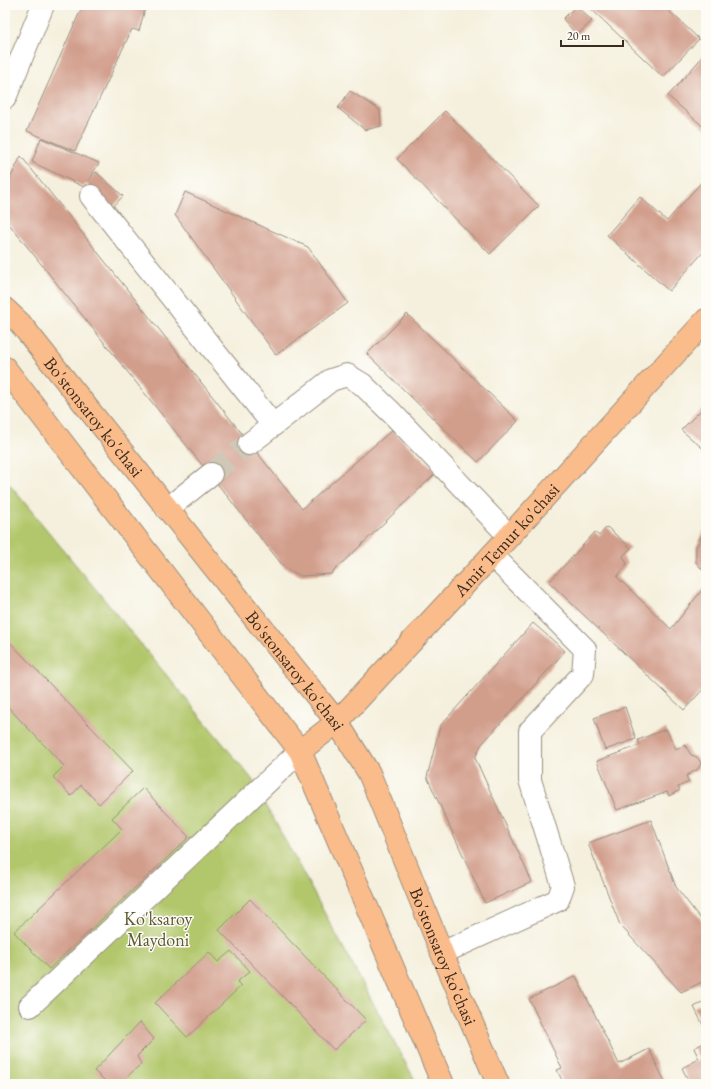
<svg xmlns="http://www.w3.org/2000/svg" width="711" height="1089" font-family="'EB Garamond',serif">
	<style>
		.green { fill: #b2c76c; stroke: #767845 }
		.building { fill: #d29e8c }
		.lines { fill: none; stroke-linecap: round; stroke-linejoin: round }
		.minor-tunnel { stroke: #d0c8b7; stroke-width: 22; stroke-dasharray: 22 11; stroke-linecap: butt }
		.minor-casing { stroke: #988d7e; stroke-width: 24 }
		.major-casing { stroke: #988d7e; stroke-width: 24 }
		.minor { stroke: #fff; stroke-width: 22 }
		.major { stroke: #fabc8b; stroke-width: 22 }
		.labels { text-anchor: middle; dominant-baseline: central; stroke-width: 3; stroke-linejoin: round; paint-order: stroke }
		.street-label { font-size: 18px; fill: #3b2a1e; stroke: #fdfcf7 }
		.park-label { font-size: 18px; fill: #5f5935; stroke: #fdfcf7 }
	</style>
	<rect width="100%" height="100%" fill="#fdfcf7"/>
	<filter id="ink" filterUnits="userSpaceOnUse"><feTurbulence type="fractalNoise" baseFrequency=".025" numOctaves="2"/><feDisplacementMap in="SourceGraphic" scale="8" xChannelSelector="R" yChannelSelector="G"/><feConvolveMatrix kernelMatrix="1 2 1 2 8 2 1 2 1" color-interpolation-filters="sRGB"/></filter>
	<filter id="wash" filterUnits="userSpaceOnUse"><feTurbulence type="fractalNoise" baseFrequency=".012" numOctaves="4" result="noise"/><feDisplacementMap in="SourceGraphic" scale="16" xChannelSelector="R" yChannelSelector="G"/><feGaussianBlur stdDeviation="0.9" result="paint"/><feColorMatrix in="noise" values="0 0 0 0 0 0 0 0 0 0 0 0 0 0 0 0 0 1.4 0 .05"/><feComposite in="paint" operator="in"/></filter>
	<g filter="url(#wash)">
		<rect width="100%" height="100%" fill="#f5f0dd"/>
		<path class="green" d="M 5,479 L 252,779 L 417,1084 L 5,1084 Z"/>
		<g id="blocks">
			<g class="building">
				<path d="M 83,5 L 146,5 L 139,31 L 132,29 L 75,151 L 27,131 Z"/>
				<path d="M 587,5 L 663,5 L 699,39 L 663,77 Z"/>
				<path d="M 576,6 L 592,21 L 577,35 L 563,19 Z"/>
				<path d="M 705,54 L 706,55 L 706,129 L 668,96 Z"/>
				<path d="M 350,91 L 380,110 L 381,126 L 365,130 L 338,108 Z"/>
				<path d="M 445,111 L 539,206 L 490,254 L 397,159 Z"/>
				<path d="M 41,138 L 99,163 L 88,181 L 96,172 L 123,196 L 112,208 L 86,184 L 84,187 L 32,162 Z"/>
				<path d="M 21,156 L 302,509 L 392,430 L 437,472 L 331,574 L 301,576 L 284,567 L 5,219 L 5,189 Z"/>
				<path d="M 706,177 L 706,249 L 669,291 L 607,235 L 640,197 L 667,221 Z"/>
				<path d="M 185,192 L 308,247 L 348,303 L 276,355 L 175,215 Z"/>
				<path d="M 407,314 L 518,421 L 478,462 L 367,354 Z"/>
				<path d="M 706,405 L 706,451 L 681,430 Z"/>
				<path d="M 607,527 L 631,548 L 623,556 L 627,564 L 617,577 L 671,629 L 706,585 L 706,686 L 684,710 L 549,582 L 595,532 L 599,536 Z"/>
				<path d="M 706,530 L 706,574 L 696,562 L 696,547 L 704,531 Z"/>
				<path d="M 533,623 L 565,651 L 481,745 L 475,758 L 532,882 L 485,903 L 427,777 L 440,726 Z"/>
				<path d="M 5,637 L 133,771 L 99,804 L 81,785 L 71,796 L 53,777 L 64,766 L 5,704 Z"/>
				<path d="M 625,707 L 636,739 L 605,750 L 594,718 Z"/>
				<path d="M 666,729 L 676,749 L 685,745 L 691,755 L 697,757 L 701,763 L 698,769 L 686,776 L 689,782 L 678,787 L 680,790 L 669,796 L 667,792 L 617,810 L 597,761 L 640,745 L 638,740 Z"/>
				<path d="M 143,788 L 189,837 L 49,969 L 14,932 L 122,829 L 112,818 Z"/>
				<path d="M 651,820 L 676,887 L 706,926 L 706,980 L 681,992 L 620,925 L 588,843 Z"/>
				<path d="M 250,899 L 366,1020 L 334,1050 L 219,930 Z"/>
				<path d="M 231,951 L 250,971 L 237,982 L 241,986 L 187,1037 L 155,1003 L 209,952 L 218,962 Z"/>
				<path d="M 576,976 L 619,1064 L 649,1049 L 666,1084 L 564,1084 L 557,1070 L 562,1068 L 529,999 Z"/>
				<path d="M 706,1001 L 706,1031 L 694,1007 Z"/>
				<path d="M 140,1022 L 154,1039 L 137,1056 L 141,1064 L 119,1084 L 109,1084 L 94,1071 Z"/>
				<path d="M 706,1042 L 706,1084 L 690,1084 L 682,1068 L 699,1059 L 694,1048 Z"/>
			</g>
		</g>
	</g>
	<g filter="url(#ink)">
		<use href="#blocks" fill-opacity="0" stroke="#988d7e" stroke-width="1"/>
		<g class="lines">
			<path class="minor-tunnel" d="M 211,474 L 249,444"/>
			<g class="minor-casing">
				<g id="minor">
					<path d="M 5,98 L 43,5"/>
					<path d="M 91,196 L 273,425"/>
					<path d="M 249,444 L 331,380 L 347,375 L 362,384 L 392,413 L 509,536"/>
					<path d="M 167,509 L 211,474"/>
					<path d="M 442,953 L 558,900 L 563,886 L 530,780 L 530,731 L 583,674 L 585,649 L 492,555"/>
					<path d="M 30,1006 L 300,751"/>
				</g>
			</g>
			<g class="major-casing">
				<g id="major">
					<path id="s1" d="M 5,309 L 20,323 L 337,722 L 369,773 L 442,953 L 498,1084"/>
					<path d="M 5,368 L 300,751 L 443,1084"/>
					<path id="s2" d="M 300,751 L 337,722 L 492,555 L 706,320"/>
				</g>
			</g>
			<use href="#minor" class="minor"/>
			<use href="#major" class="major"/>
		</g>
	</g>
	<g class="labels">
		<g class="street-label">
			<text stroke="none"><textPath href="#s1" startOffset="140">Bo'stonsaroy ko'chasi</textPath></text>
			<text stroke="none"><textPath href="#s2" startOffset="296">Amir Temur ko'chasi</textPath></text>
			<text stroke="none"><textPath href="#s1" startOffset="464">Bo'stonsaroy ko'chasi</textPath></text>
			<text stroke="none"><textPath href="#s1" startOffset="788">Bo'stonsaroy ko'chasi</textPath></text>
		</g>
		<g class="park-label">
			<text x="158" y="918">Ko'ksaroy<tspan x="158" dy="21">Maydoni</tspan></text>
		</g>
	</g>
	<rect width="711" height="1089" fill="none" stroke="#fdfcf7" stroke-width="20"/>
	<path d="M561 40v6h62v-6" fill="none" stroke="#3b2a1e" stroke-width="2"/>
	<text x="567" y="40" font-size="12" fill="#3b2a1e" stroke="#fdfcf7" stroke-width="3" paint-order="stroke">20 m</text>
</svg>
